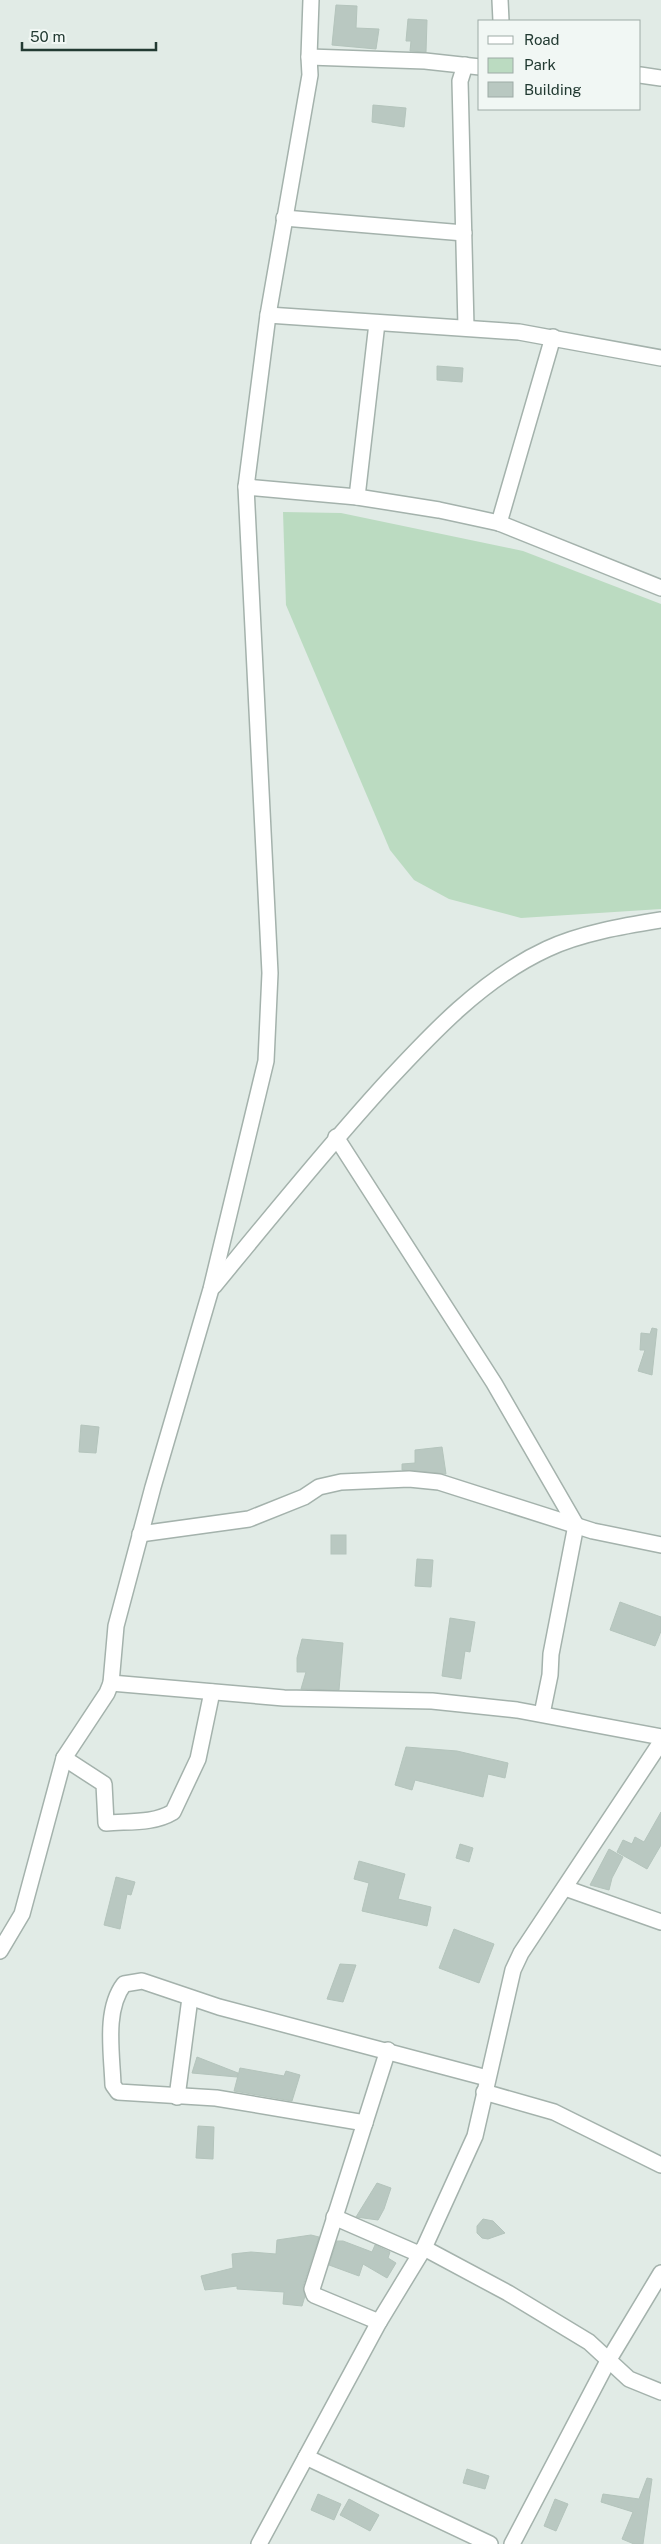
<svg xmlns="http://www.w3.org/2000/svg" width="661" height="2544" font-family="'Public Sans',sans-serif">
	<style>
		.green { fill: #bbdbc1 }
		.building { fill: #b9c8c1; stroke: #b4c4bc }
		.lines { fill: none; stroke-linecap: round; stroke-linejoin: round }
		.minor-casing { stroke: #a4b2ac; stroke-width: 18 }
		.minor { stroke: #fff; stroke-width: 15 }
	</style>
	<rect width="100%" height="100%" fill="#e1ebe6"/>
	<path class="green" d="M 283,512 L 341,513 L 523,551 L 661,604 L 661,909 L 521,918 L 449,899 L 414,880 L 390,850 L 286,605 Z"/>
	<g class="building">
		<path d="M 336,5 L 357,6 L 356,28 L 379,29 L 376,49 L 332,45 Z"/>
		<path d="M 408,19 L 427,20 L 426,52 L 410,51 L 411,41 L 406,41 Z"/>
		<path d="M 373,105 L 406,108 L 404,127 L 372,122 Z"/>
		<path d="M 437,366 L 463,368 L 462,382 L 437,380 Z"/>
		<path d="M 652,1328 L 657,1329 L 652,1375 L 638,1371 L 645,1350 L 640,1350 L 641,1333 L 650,1334 Z"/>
		<path d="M 81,1425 L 99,1427 L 96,1453 L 79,1452 Z"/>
		<path d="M 442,1447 L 446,1474 L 402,1470 L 402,1464 L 415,1463 L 415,1450 Z"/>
		<rect x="331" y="1535" width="15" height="19"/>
		<path d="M 417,1559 L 433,1560 L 431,1587 L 415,1586 Z"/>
		<path d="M 620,1602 L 661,1617 L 661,1631 L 655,1646 L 610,1630 Z"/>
		<path d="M 450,1618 L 475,1622 L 470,1652 L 465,1651 L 461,1679 L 442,1676 Z"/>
		<path d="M 302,1639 L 343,1643 L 339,1690 L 301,1689 L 306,1672 L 297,1672 L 297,1658 Z"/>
		<path d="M 406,1747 L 457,1751 L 508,1763 L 505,1778 L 488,1774 L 483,1797 L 415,1780 L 412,1790 L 395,1785 Z"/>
		<path d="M 661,1812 L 661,1845 L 647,1869 L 617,1852 L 623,1840 L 632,1844 L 635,1837 L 644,1842 Z"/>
		<path d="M 460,1844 L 473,1848 L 469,1862 L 456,1858 Z"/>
		<path d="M 609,1849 L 623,1857 L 612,1878 L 609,1890 L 590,1885 Z"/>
		<path d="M 359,1861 L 405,1874 L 398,1899 L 431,1907 L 427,1926 L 362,1911 L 369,1883 L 354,1879 Z"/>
		<path d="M 116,1877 L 135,1882 L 131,1895 L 127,1894 L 120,1929 L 104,1925 Z"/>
		<path d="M 454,1929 L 494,1944 L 479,1983 L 439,1968 Z"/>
		<path d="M 340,1964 L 356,1965 L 343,2002 L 327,1999 Z"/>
		<path d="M 197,2057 L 238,2073 L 237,2077 L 192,2073 Z"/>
		<path d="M 240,2068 L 284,2076 L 286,2071 L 300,2075 L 292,2101 L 234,2091 Z"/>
		<path d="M 198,2126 L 214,2127 L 213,2159 L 196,2158 Z"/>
		<path d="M 377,2183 L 391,2188 L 384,2209 L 378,2220 L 356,2217 Z"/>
		<path d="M 483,2219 L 493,2221 L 505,2233 L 488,2239 L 482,2238 L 477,2233 L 477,2226 Z"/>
		<path d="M 311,2235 L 319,2237 L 303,2286 L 305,2296 L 302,2306 L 283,2304 L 284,2292 L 237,2289 L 237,2286 L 205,2290 L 201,2276 L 233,2268 L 232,2254 L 251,2252 L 276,2254 L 277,2240 Z"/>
		<path d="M 337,2241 L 343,2241 L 372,2252 L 375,2245 L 390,2252 L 388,2258 L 396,2263 L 387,2278 L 363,2264 L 359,2276 L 329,2265 Z"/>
		<path d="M 467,2469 L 489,2476 L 485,2489 L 463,2483 Z"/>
		<path d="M 647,2478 L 652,2479 L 643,2544 L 634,2544 L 622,2539 L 633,2512 L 601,2502 L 603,2494 L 639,2499 Z"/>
		<path d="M 318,2494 L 341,2504 L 334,2520 L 311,2510 Z"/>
		<path d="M 349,2499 L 379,2515 L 370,2531 L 340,2515 Z"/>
		<path d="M 555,2499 L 568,2504 L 556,2531 L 544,2526 Z"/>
	</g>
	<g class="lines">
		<g class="minor-casing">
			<g id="minor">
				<path d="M 500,0 L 501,21"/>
				<path d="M 309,57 L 425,61 L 480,67"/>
				<path d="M 465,65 L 460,81 L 466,327"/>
				<path d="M 640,75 L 661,78"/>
				<path d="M 284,218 L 464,233"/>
				<path d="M 268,315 L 519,332 L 661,358"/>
				<path d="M 246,487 L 357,497 L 439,510 L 499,523 L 661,588"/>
				<path d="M 357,497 L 377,323"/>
				<path d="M 499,523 L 553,337"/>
				<path d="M 336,1137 L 494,1383 L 576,1525 L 551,1654 L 550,1675 L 542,1714"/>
				<path d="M 214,1286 C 269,1219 324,1151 383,1086 C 431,1034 482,979 547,949 C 581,933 624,926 661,920"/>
				<path d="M 140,1534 L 249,1519 L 304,1497 L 319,1487 L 341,1482 L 409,1479 L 439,1482 L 593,1531 L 661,1545"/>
				<path d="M 111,1683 L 284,1698 L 432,1701 L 517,1710 L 661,1737"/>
				<path d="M 64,1758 L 104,1784 L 106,1823 C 129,1821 153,1824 173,1812 L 198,1759 L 212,1692"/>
				<path d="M 565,1888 L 661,1922"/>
				<path d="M 0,1951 L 22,1914 L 64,1758 L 107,1693 L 111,1683 L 116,1626 L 153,1487 L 211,1289 L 266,1061 L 270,973 L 246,487 L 268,315 L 310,75 L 309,57 L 311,0"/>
				<path d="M 484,2092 L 554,2112 L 661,2165"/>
				<path d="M 177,2097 L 190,1998"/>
				<path d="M 365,2123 L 216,2098 L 118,2092 L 113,2085 C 112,2054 104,2010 124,1984 L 142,1981 L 219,2007 L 487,2078"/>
				<path d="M 334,2217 L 419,2254"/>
				<path d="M 424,2248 L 508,2293 L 589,2342 L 629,2379 L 661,2392"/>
				<path d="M 379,2322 L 314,2295 L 312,2289 L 388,2050"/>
				<path d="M 306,2457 L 490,2544"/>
				<path d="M 259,2544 L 379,2322 L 424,2248 L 475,2136 L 513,1970 L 521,1953 L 661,1742"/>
				<path d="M 512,2544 L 608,2361 L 661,2273"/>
			</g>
		</g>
		<use href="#minor" class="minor"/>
	</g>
	<rect x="478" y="20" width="162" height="90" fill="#f1f7f4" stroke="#9eaba6"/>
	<rect x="488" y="36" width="25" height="8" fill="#ffffff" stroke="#9eaba6"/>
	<text x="524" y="45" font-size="15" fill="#223a32">Road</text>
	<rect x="488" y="58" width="25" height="15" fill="#bbdbc1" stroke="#9eaba6"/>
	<text x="524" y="70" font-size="15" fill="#223a32">Park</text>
	<rect x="488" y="82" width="25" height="15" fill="#b9c8c1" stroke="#9eaba6"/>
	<text x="524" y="95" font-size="15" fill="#223a32">Building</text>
	<path d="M22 42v8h134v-8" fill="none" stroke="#223a32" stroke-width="2.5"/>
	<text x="30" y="42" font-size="15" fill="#223a32" stroke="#f1f7f4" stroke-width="4" paint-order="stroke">50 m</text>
</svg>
